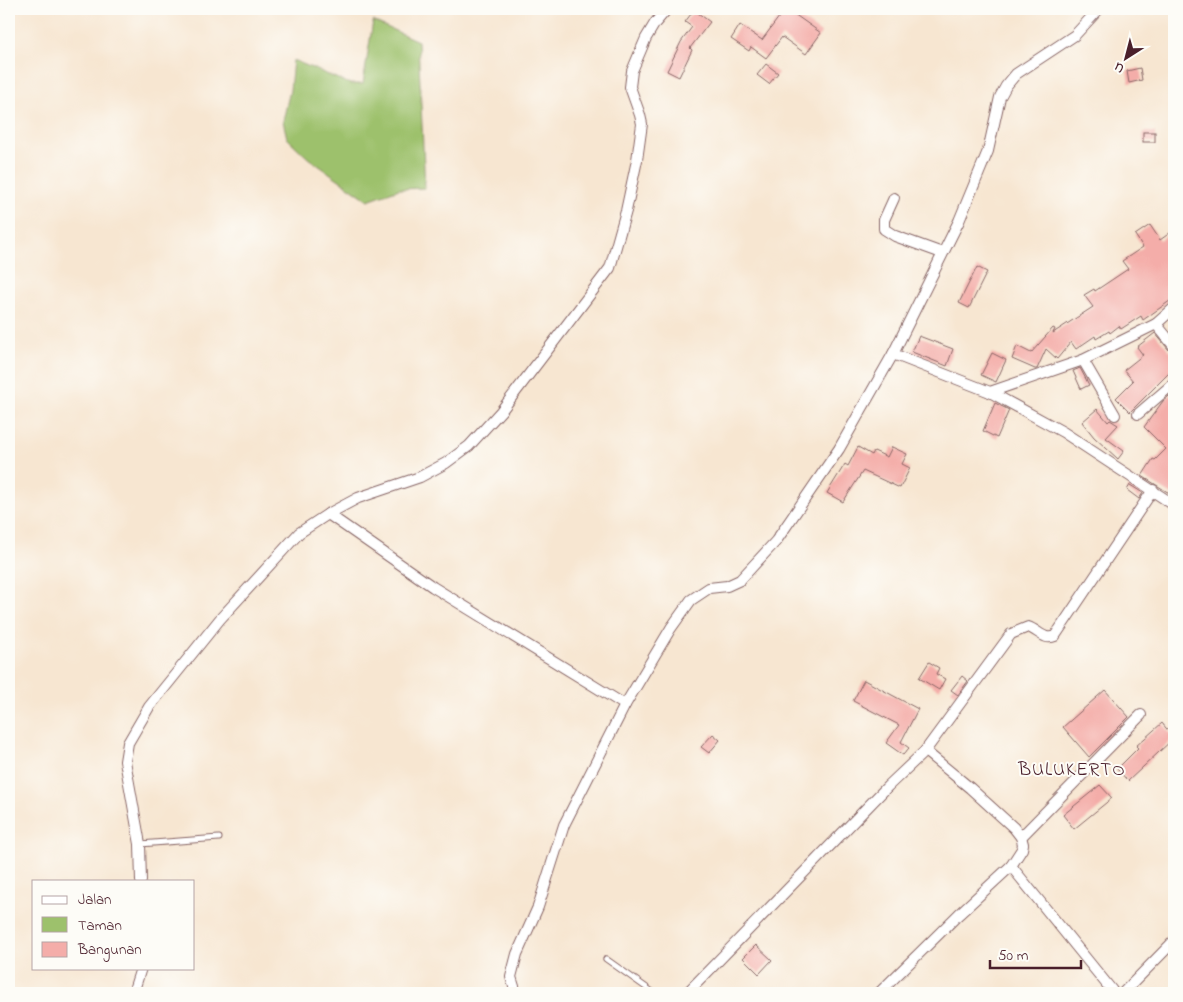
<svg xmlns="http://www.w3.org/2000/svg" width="1183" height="1002" font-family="'Indie Flower',sans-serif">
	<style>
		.green { fill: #9dc16c; stroke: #74704c }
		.building { fill: #f4ada9 }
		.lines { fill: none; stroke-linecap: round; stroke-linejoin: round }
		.service-casing { stroke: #876565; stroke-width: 7 }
		.minor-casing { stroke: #876565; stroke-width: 12 }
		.service { stroke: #fff; stroke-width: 5 }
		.minor { stroke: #fff; stroke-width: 10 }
		.labels { text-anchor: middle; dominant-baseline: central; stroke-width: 4; stroke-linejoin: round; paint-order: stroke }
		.quarter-label { font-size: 19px; letter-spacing: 1px; fill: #4a1f2b; stroke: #fdfcf7 }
	</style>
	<rect width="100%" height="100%" fill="#fdfcf7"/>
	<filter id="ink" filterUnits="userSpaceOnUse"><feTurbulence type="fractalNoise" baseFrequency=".02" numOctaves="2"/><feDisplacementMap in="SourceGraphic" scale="10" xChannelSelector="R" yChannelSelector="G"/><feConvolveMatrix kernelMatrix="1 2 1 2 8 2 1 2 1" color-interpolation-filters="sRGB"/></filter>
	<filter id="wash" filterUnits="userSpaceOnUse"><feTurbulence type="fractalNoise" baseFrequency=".0096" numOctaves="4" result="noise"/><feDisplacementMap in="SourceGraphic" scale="20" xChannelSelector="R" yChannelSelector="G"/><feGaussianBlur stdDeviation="1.12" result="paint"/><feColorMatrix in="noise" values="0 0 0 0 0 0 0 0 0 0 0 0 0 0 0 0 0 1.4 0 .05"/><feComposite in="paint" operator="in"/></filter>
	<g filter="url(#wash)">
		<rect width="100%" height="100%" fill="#f7e6d1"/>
		<path class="green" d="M 373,21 L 418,41 L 425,188 L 399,189 L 368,200 L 308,158 L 287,138 L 283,121 L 290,90 L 293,60 L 350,84 L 363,84 Z"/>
		<g id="blocks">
			<g class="building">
				<path d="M 785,9 L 787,9 L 821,33 L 806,54 L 782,37 L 766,58 L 751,47 L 749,51 L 731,39 L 740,25 L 762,40 Z"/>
				<path d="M 694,10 L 710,22 L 690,48 L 692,50 L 679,77 L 667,71 L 681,42 L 692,27 L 685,22 Z"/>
				<path d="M 766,64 L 778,73 L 769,84 L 757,75 Z"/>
				<path d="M 1140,68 L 1142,80 L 1129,83 L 1127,71 Z"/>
				<rect x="1143" y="132" width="12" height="10"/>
				<path d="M 1150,225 L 1160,240 L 1174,230 L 1174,298 L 1143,320 L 1141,316 L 1121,329 L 1119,326 L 1110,333 L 1109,331 L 1096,339 L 1095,336 L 1076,349 L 1071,342 L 1057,359 L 1046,349 L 1037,369 L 1035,369 L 1012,359 L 1017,346 L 1031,353 L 1053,328 L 1055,329 L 1053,333 L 1093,307 L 1084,295 L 1094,289 L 1095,291 L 1128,269 L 1122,261 L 1143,247 L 1135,235 Z"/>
				<path d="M 977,267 L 987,272 L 969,308 L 959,303 Z"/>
				<path d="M 1155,333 L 1169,350 L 1174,353 L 1174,368 L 1130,412 L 1116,398 L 1133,381 L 1124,370 L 1143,355 L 1137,347 Z"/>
				<path d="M 919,336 L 953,349 L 947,366 L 912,352 Z"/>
				<path d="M 992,353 L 1006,360 L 996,382 L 981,375 Z"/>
				<path d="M 1080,368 L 1089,385 L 1081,389 L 1073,371 Z"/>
				<path d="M 1174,392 L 1174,496 L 1142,476 L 1153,459 L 1155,460 L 1166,449 L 1144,427 L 1163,401 Z"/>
				<path d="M 995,403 L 1009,410 L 997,438 L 983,431 Z"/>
				<path d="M 1097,409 L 1108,422 L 1110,420 L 1118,425 L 1106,438 L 1124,451 L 1118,459 L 1094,437 L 1082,422 Z"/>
				<path d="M 858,447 L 872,455 L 874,451 L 887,457 L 892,447 L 907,454 L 902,464 L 910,468 L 900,488 L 863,471 L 843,502 L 827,493 L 845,464 L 848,466 Z"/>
				<path d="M 1130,485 L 1143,493 L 1139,499 L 1127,490 Z"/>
				<path d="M 929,662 L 939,668 L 936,674 L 945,679 L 939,690 L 919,678 Z"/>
				<path d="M 962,676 L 968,681 L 958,695 L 951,690 Z"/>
				<path d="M 864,680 L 918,709 L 901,742 L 909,748 L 903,755 L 886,743 L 899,725 L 853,701 Z"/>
				<path d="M 1105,690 L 1129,717 L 1089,757 L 1063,727 Z"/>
				<path d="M 1162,723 L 1174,738 L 1128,781 L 1117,769 L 1138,748 L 1136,746 Z"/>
				<path d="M 713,734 L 720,740 L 709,753 L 701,747 Z"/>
				<path d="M 1100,785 L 1112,798 L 1074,829 L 1063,815 Z"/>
				<path d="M 756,945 L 772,960 L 759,974 L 743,958 Z"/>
			</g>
		</g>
	</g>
	<g filter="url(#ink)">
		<use href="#blocks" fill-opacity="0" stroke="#876565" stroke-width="1"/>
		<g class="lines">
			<g class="service-casing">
				<g id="service">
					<path d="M 140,844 L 219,838"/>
					<path d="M 606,959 L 654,993"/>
				</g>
			</g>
			<g class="minor-casing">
				<g id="minor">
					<path d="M 894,198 L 884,220 L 884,229 L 895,236 L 942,253"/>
					<path d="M 1156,324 L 1174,346"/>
					<path d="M 893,354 L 990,392 L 1083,360 L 1156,324 L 1174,308"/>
					<path d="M 1083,360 L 1115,415"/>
					<path d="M 990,392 L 1063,432 L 1174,505"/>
					<path d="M 1138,414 L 1174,383"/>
					<path d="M 328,514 L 433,587 L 625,705 L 564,825 L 538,907 L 517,954 L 511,977 L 516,993"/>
					<path d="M 625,705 L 671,628 L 691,600 L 709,588 L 727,586 L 740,580 L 776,541 L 839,449 L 893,354 L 959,221 L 988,151 L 1000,97 L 1006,86 L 1016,74 L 1075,35 L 1099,9"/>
					<path d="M 1021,837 L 1141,715"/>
					<path d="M 1011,866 L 1114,993"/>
					<path d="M 141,881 L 140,844 L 125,761 L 128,743 L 149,707 L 220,619 L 299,533 L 328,514 L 358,498 L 420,477 L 446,463 L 469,446 L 501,411 L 610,268 L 626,211 L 637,160 L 642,124 L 640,115 L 630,87 L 632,71 L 646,38 L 655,23 L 667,9"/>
					<path d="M 133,993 L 141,968"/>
					<path d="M 687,993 L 888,786 L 925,751 L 1011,634 L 1028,627 C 1038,630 1044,641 1055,636 L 1153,490"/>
					<path d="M 879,993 L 959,914 L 1011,866 L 1022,849 L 1023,844 L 1021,837 L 1014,828 L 970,788 L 925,751"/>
					<path d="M 1123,993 L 1174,941"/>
				</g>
			</g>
			<use href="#service" class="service"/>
			<use href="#minor" class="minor"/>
		</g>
	</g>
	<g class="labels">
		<g class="quarter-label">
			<text x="1072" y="770">BULUKERTO</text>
		</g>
	</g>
	<rect width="1183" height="1002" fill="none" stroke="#fdfcf7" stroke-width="30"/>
	<rect x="32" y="880" width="162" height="90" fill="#fdfcf7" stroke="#b5a4a5"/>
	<rect x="42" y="896" width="25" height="8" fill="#ffffff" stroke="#b5a4a5"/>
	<text x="78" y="904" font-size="15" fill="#4a1f2b">Jalan</text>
	<rect x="42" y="917" width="25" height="15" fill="#9dc16c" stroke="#b5a4a5"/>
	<text x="78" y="930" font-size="15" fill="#4a1f2b">Taman</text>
	<rect x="42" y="942" width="25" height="15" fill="#f4ada9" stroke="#b5a4a5"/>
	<text x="78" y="954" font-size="15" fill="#4a1f2b">Bangunan</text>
	<g transform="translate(1126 58) rotate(216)" stroke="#fdfcf7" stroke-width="4" paint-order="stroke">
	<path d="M0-4L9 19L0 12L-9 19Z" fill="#4a1f2b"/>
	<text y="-8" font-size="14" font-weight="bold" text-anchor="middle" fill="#4a1f2b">U</text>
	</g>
	<path d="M990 960v8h91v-8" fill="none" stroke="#4a1f2b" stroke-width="2.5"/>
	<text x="998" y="960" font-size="15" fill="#4a1f2b" stroke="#fdfcf7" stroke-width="4" paint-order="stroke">50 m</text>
</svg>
